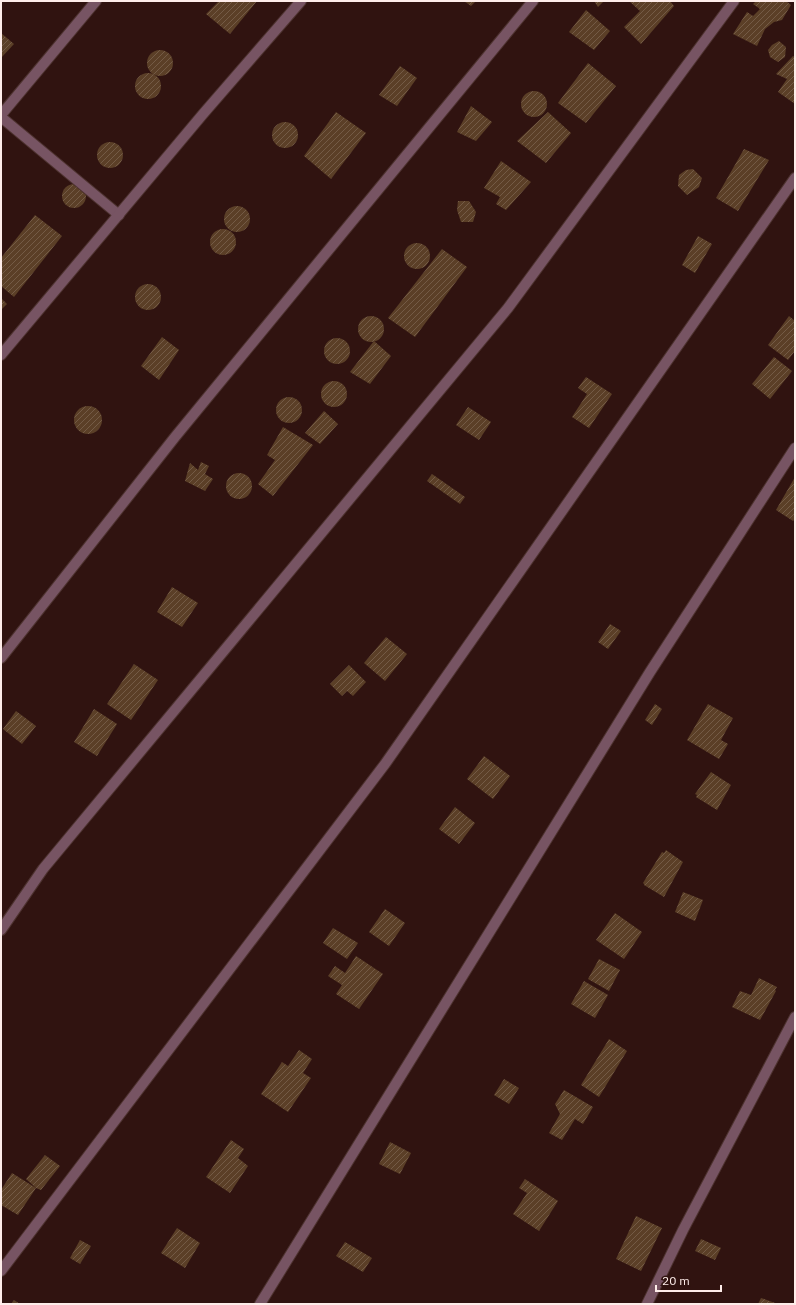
<svg xmlns="http://www.w3.org/2000/svg" width="796" height="1305" font-family="'IBM Plex Sans',sans-serif">
	<style>
		.building { fill: url(#building-hatch) }
		.lines { fill: none; stroke-linecap: round; stroke-linejoin: round }
		.minor-casing { stroke: #4d322f; stroke-width: 12 }
		.minor { stroke: #775463; stroke-width: 10 }
	</style>
	<defs>
		<pattern id="building-hatch" width="6" height="6" patternUnits="userSpaceOnUse"><rect width="6" height="6" fill="#5b3f27"/><path d="M-1 1l2-2M0 6l6-6M5 7l2-2" fill="none" stroke="#745b46"/></pattern>
	</defs>
	<rect width="100%" height="100%" fill="#301310"/>
	<g class="building">
		<path d="M 216,1 L 257,1 L 230,34 L 206,14 L 218,2 Z"/>
		<path d="M 464,1 L 476,1 L 471,6 Z"/>
		<path d="M 594,1 L 604,1 L 598,7 Z"/>
		<path d="M 629,1 L 670,1 L 674,6 L 641,44 L 624,27 L 640,11 Z"/>
		<path d="M 756,1 L 786,1 L 791,5 L 782,20 L 774,22 L 765,29 L 757,46 L 733,34 L 747,12 L 753,16 L 760,9 L 753,4 Z"/>
		<path d="M 586,10 L 610,31 L 594,50 L 569,32 Z"/>
		<path d="M 1,33 L 14,44 L 1,58 Z"/>
		<path d="M 779,41 L 786,47 L 785,57 L 778,62 L 770,57 L 768,50 L 772,45 Z"/>
		<circle cx="160" cy="63" r="13"/>
		<path d="M 793,56 L 795,57 L 795,104 L 778,92 L 787,79 L 776,74 Z"/>
		<path d="M 588,63 L 616,86 L 586,123 L 558,103 Z"/>
		<path d="M 400,66 L 417,78 L 397,106 L 379,95 Z"/>
		<circle cx="148" cy="86" r="13"/>
		<circle cx="534" cy="104" r="13"/>
		<path d="M 471,106 L 492,122 L 476,141 L 457,132 Z"/>
		<path d="M 336,112 L 366,133 L 331,179 L 304,156 Z"/>
		<path d="M 548,112 L 571,133 L 546,163 L 517,141 Z"/>
		<circle cx="285" cy="135" r="13"/>
		<circle cx="110" cy="155" r="13"/>
		<path d="M 744,149 L 769,160 L 738,211 L 716,198 Z"/>
		<path d="M 501,161 L 531,182 L 506,210 L 496,204 L 500,197 L 484,188 Z"/>
		<path d="M 693,169 L 702,178 L 699,187 L 687,195 L 678,186 L 679,175 L 686,170 Z"/>
		<circle cx="74" cy="196" r="12"/>
		<path d="M 458,201 L 469,201 L 476,212 L 473,222 L 461,222 L 457,210 Z"/>
		<circle cx="237" cy="219" r="13"/>
		<path d="M 35,215 L 62,236 L 14,297 L 1,286 L 1,258 Z"/>
		<circle cx="223" cy="242" r="13"/>
		<path d="M 698,236 L 712,244 L 695,273 L 682,265 Z"/>
		<circle cx="417" cy="256" r="13"/>
		<path d="M 442,249 L 467,267 L 415,337 L 388,318 Z"/>
		<circle cx="148" cy="297" r="13"/>
		<path d="M 1,298 L 7,304 L 1,310 Z"/>
		<path d="M 789,316 L 795,321 L 795,351 L 788,360 L 768,345 Z"/>
		<circle cx="371" cy="329" r="13"/>
		<path d="M 162,337 L 179,350 L 159,380 L 141,366 Z"/>
		<circle cx="337" cy="351" r="13"/>
		<path d="M 374,341 L 391,356 L 370,384 L 350,372 Z"/>
		<path d="M 774,357 L 792,371 L 770,399 L 752,384 Z"/>
		<path d="M 586,377 L 612,394 L 589,428 L 572,417 L 587,394 L 578,388 Z"/>
		<circle cx="334" cy="394" r="13"/>
		<circle cx="289" cy="410" r="13"/>
		<circle cx="88" cy="420" r="14"/>
		<path d="M 468,407 L 491,422 L 479,440 L 456,425 Z"/>
		<path d="M 324,411 L 338,424 L 320,444 L 305,433 Z"/>
		<path d="M 283,427 L 313,445 L 273,496 L 258,484 L 275,460 L 267,455 Z"/>
		<path d="M 201,462 L 209,466 L 205,474 L 213,479 L 205,491 L 185,481 L 190,463 L 198,470 Z"/>
		<circle cx="239" cy="486" r="13"/>
		<path d="M 432,474 L 465,497 L 460,504 L 427,481 Z"/>
		<path d="M 795,477 L 795,518 L 793,521 L 776,510 Z"/>
		<path d="M 172,587 L 198,603 L 182,627 L 157,612 Z"/>
		<path d="M 610,624 L 621,631 L 608,649 L 598,642 Z"/>
		<path d="M 386,637 L 407,654 L 385,681 L 364,663 Z"/>
		<path d="M 134,664 L 158,680 L 131,720 L 107,704 Z"/>
		<path d="M 349,665 L 366,682 L 353,696 L 347,691 L 342,696 L 330,684 Z"/>
		<path d="M 655,704 L 662,709 L 652,725 L 645,720 Z"/>
		<path d="M 708,704 L 733,718 L 721,740 L 728,744 L 719,759 L 687,740 Z"/>
		<path d="M 94,709 L 117,724 L 97,756 L 74,742 Z"/>
		<path d="M 16,711 L 36,726 L 22,744 L 3,729 Z"/>
		<path d="M 484,756 L 510,776 L 493,799 L 467,779 Z"/>
		<path d="M 711,772 L 731,785 L 717,810 L 696,797 L 697,795 L 695,794 Z"/>
		<path d="M 455,807 L 475,823 L 459,844 L 439,829 Z"/>
		<path d="M 666,850 L 683,862 L 664,897 L 644,885 L 644,884 L 643,883 L 662,852 L 664,853 Z"/>
		<path d="M 683,892 L 703,900 L 695,921 L 675,912 Z"/>
		<path d="M 385,909 L 405,923 L 389,946 L 369,932 Z"/>
		<path d="M 615,913 L 642,932 L 624,959 L 596,940 Z"/>
		<path d="M 333,928 L 358,943 L 347,959 L 323,943 Z"/>
		<path d="M 356,956 L 383,974 L 359,1009 L 336,994 L 342,985 L 328,976 L 335,966 L 345,973 Z"/>
		<path d="M 599,959 L 620,970 L 609,991 L 588,979 Z"/>
		<path d="M 759,978 L 777,987 L 775,990 L 776,991 L 760,1020 L 732,1007 L 740,991 L 751,995 Z"/>
		<path d="M 584,981 L 608,995 L 595,1018 L 571,1004 Z"/>
		<path d="M 609,1039 L 627,1051 L 599,1097 L 581,1085 Z"/>
		<path d="M 299,1050 L 312,1059 L 303,1073 L 311,1078 L 288,1112 L 261,1094 L 282,1062 L 288,1066 Z"/>
		<path d="M 504,1079 L 519,1088 L 509,1104 L 494,1095 Z"/>
		<path d="M 564,1090 L 593,1107 L 583,1124 L 575,1119 L 562,1140 L 549,1133 L 560,1114 L 555,1104 Z"/>
		<path d="M 231,1140 L 244,1149 L 238,1158 L 248,1166 L 230,1193 L 206,1177 Z"/>
		<path d="M 390,1142 L 411,1153 L 400,1174 L 379,1164 Z"/>
		<path d="M 45,1155 L 60,1166 L 41,1190 L 36,1188 L 26,1179 Z"/>
		<path d="M 12,1173 L 36,1188 L 18,1215 L 1,1205 L 1,1190 Z"/>
		<path d="M 525,1179 L 558,1201 L 539,1231 L 513,1214 L 527,1193 L 519,1188 Z"/>
		<path d="M 636,1216 L 662,1228 L 641,1271 L 616,1259 Z"/>
		<path d="M 177,1228 L 200,1243 L 185,1268 L 161,1253 Z"/>
		<path d="M 701,1239 L 721,1248 L 715,1260 L 695,1251 Z"/>
		<path d="M 80,1240 L 91,1246 L 80,1264 L 70,1258 Z"/>
		<path d="M 345,1242 L 372,1258 L 363,1272 L 336,1256 Z"/>
		<path d="M 761,1298 L 778,1304 L 758,1304 Z"/>
		<path d="M 14,1300 L 20,1304 L 11,1304 Z"/>
	</g>
	<g class="lines">
		<g class="minor-casing">
			<g id="minor">
				<path d="M 1,115 L 96,1"/>
				<path d="M 1,117 L 119,215"/>
				<path d="M 1,355 L 203,114 L 301,1"/>
				<path d="M 1,658 L 175,437 L 533,1"/>
				<path d="M 1,930 L 43,869 L 508,308 L 734,1"/>
				<path d="M 1,1271 L 385,764 L 795,178"/>
				<path d="M 260,1304 L 650,672 L 795,448"/>
				<path d="M 647,1304 L 683,1230 L 795,1017"/>
			</g>
		</g>
		<use href="#minor" class="minor"/>
	</g>
	<rect width="796" height="1305" fill="none" stroke="#feedea" stroke-width="4"/>
	<path d="M656 1285v6h65v-6" fill="none" stroke="#feedea" stroke-width="2"/>
	<text x="662" y="1285" font-size="12" fill="#feedea" stroke="#301310" stroke-width="3" paint-order="stroke">20 m</text>
</svg>
